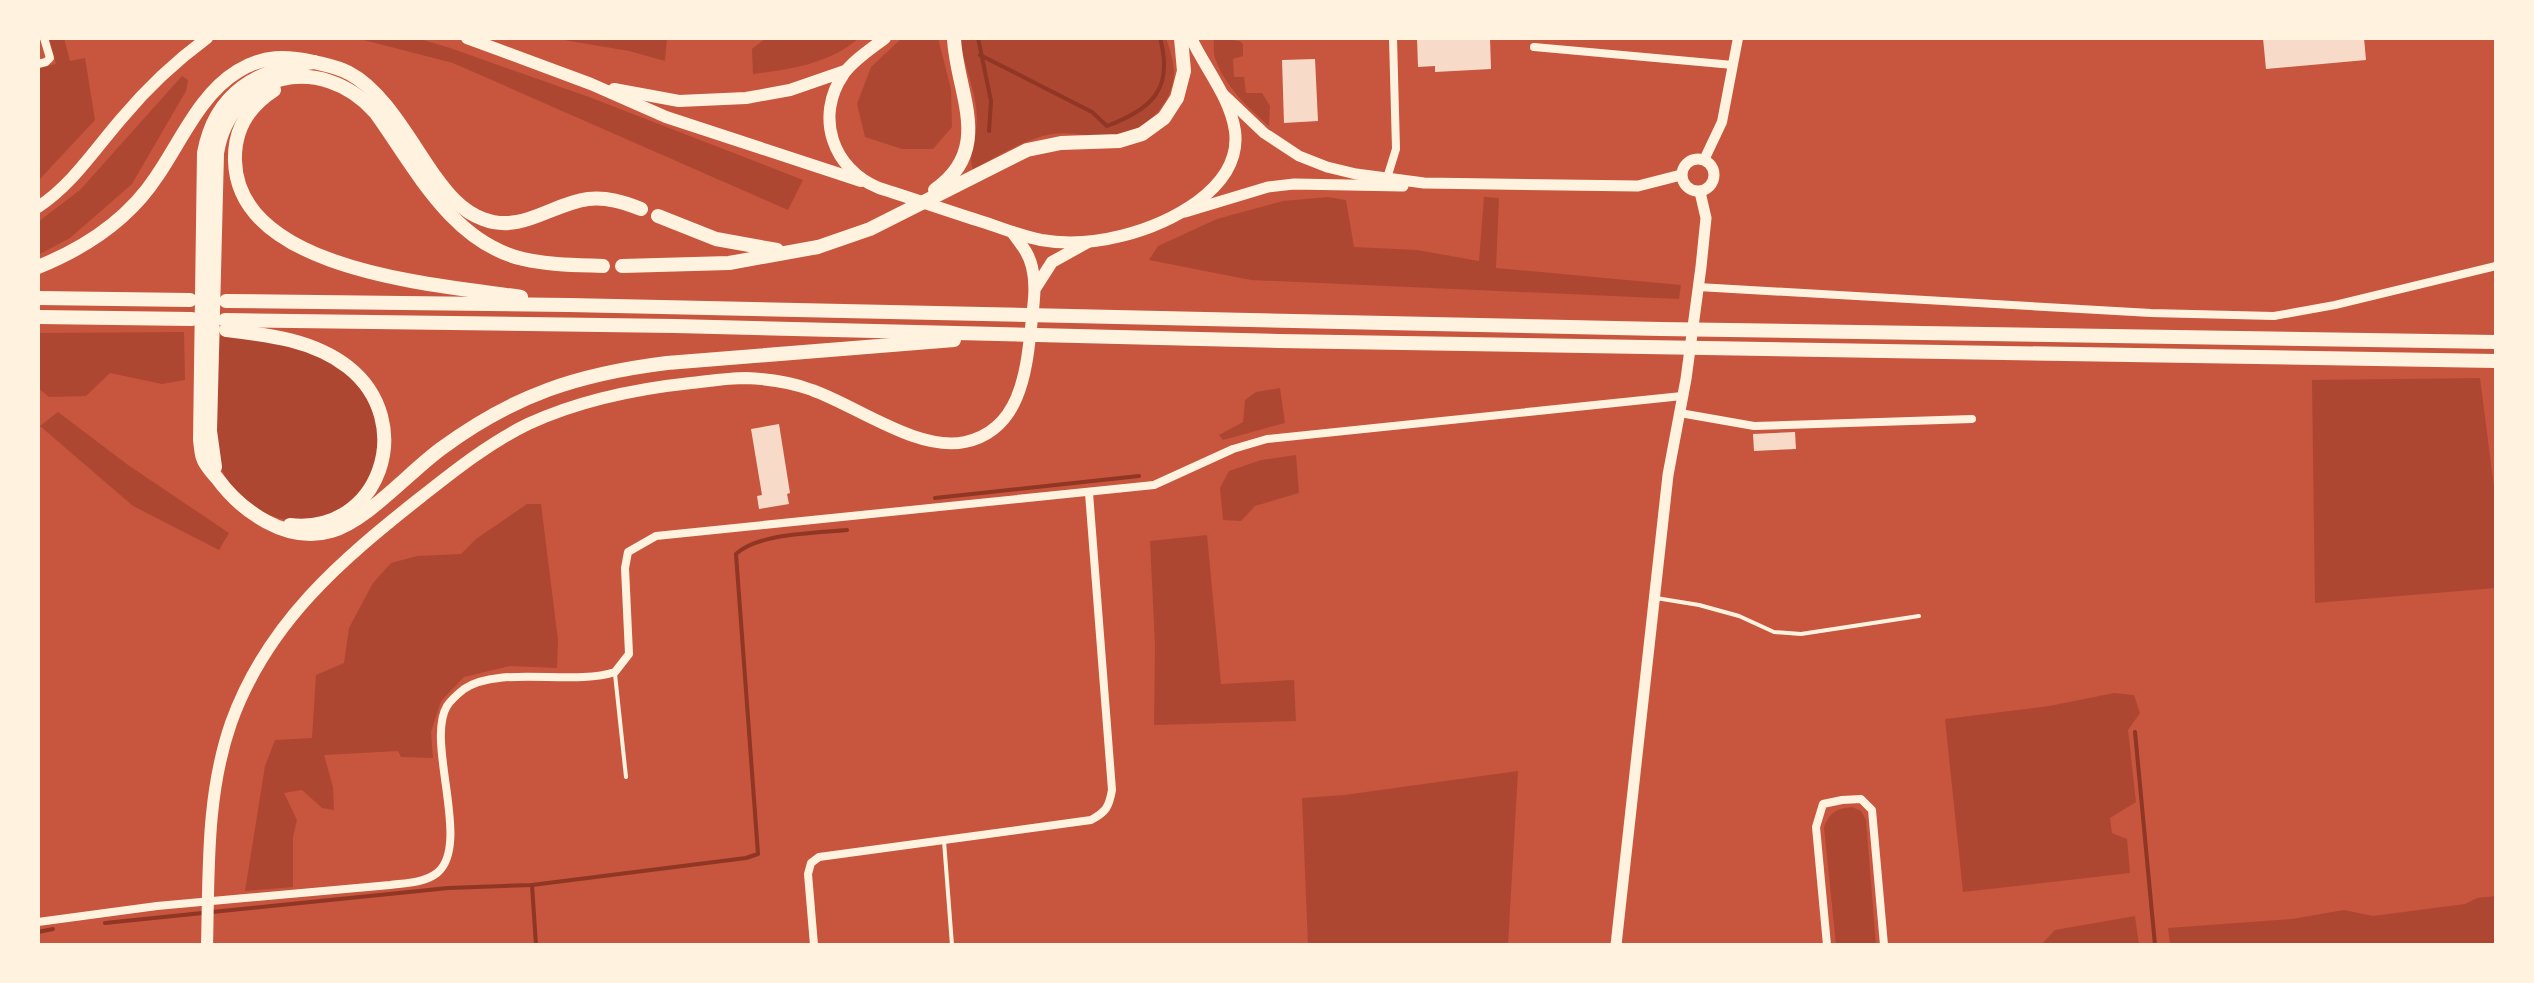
<svg xmlns="http://www.w3.org/2000/svg" width="2534" height="983" font-family="Helvetica,sans-serif">
	<style>
		.green { fill: #ae4732 }
		.lines { fill: none; stroke-linecap: round; stroke-linejoin: round }
		.stream { stroke: #8f3625; stroke-width: 4 }
		.building { fill: #f7dbc8 }
		.service { stroke: #fff3e0; stroke-width: 4 }
		.minor { stroke: #fff3e0; stroke-width: 8 }
		.tertiary { stroke: #fff3e0; stroke-width: 10 }
		.secondary { stroke: #fff3e0; stroke-width: 11 }
		.primary { stroke: #fff3e0; stroke-width: 12 }
		.motorway { stroke: #fff3e0; stroke-width: 14 }
	</style>
	<rect width="100%" height="100%" fill="#c8553d"/>
	<g class="green">
		<path d="M 49,38 L 64,38 L 70,61 L 85,58 L 95,120 L 38,181 L 38,68 L 56,64 Z"/>
		<path d="M 356,38 L 417,38 L 450,48 L 589,97 L 803,180 L 788,210 L 453,63 Z"/>
		<path d="M 552,38 L 667,38 L 665,61 L 629,51 Z"/>
		<path d="M 766,38 L 859,38 C 829,64 791,69 753,74 L 752,49 Z"/>
		<path d="M 902,38 L 938,38 L 951,89 L 952,127 L 933,149 L 902,149 L 865,137 L 857,104 L 871,67 Z"/>
		<path d="M 960,38 L 1166,38 C 1170,50 1174,62 1174,74 C 1172,108 1140,135 1108,136 C 1089,137 1070,131 1052,134 C 1024,139 999,156 973,169 C 967,156 977,134 977,119 C 977,91 963,65 960,38 Z"/>
		<path d="M 1214,38 L 1240,41 L 1243,44 L 1243,56 L 1233,59 L 1234,77 L 1244,77 L 1246,93 L 1262,93 L 1270,106 L 1269,126 C 1248,108 1224,85 1215,58 C 1213,52 1214,44 1214,38 Z"/>
		<path d="M 182,76 L 188,80 L 186,91 L 132,184 L 70,238 L 38,255 L 38,222 L 80,190 Z"/>
		<path d="M 1328,197 L 1346,200 L 1354,247 L 1417,250 L 1479,261 L 1484,197 L 1499,198 L 1496,268 L 1681,285 L 1679,299 L 1251,280 L 1149,260 L 1158,246 L 1217,219 L 1283,201 Z"/>
		<path d="M 184,332 L 185,380 L 162,384 L 110,373 L 86,396 L 49,397 L 38,388 L 38,333 Z"/>
		<path d="M 220,336 C 267,338 320,345 355,380 C 403,428 375,509 310,519 C 289,522 269,519 253,505 C 239,493 224,482 220,463 C 211,423 219,377 220,336 Z"/>
		<path d="M 2480,378 L 2496,503 L 2496,588 L 2315,603 L 2312,380 Z"/>
		<path d="M 1280,388 L 1285,423 L 1223,440 L 1219,435 L 1243,422 L 1245,400 L 1256,392 Z"/>
		<path d="M 58,412 L 128,465 L 229,533 L 219,550 L 133,506 L 40,426 Z"/>
		<path d="M 1296,455 L 1299,493 L 1255,506 L 1241,521 L 1223,520 L 1220,488 L 1229,471 L 1261,460 Z"/>
		<path d="M 527,504 L 541,504 L 558,640 L 557,668 L 510,666 L 464,677 L 441,701 L 431,732 L 433,758 L 401,757 L 398,751 L 324,755 L 333,787 L 334,810 L 322,808 L 302,790 L 284,793 L 297,820 L 293,837 L 293,887 L 245,891 L 265,766 L 275,740 L 312,738 L 316,675 L 344,663 L 349,628 L 373,583 L 391,563 L 417,556 L 461,554 L 476,539 Z"/>
		<path d="M 1207,535 L 1221,684 L 1294,680 L 1296,721 L 1154,725 L 1155,645 L 1150,541 Z"/>
		<path d="M 2114,693 L 2134,695 L 2140,713 L 2128,730 L 2136,802 L 2110,818 L 2112,833 L 2127,839 L 2130,873 L 1963,892 L 1945,719 L 2049,706 Z"/>
		<path d="M 1518,771 L 1508,945 L 1308,945 L 1302,798 L 1344,795 Z"/>
		<path d="M 1852,807 L 1861,811 L 1866,820 L 1876,945 L 1836,945 L 1824,827 C 1830,812 1836,809 1852,807 Z"/>
		<path d="M 2496,896 L 2496,945 L 2170,945 L 2168,928 L 2292,919 L 2344,910 L 2373,916 L 2465,904 L 2477,898 Z"/>
		<path d="M 2135,916 L 2139,945 L 2041,945 L 2055,930 Z"/>
	</g>
	<g class="lines">
		<g class="stream">
			<path d="M 978,38 L 991,101 L 989,131"/>
			<path d="M 980,55 L 1092,112 L 1107,126 C 1152,109 1174,89 1160,38"/>
			<path d="M 935,498 L 1139,476"/>
			<path d="M 2135,732 L 2155,945"/>
			<path d="M 532,885 L 536,945"/>
			<path d="M 105,923 L 448,888 L 532,885 L 746,858 L 758,854 L 736,554 C 758,533 817,533 847,530"/>
			<path d="M 38,932 L 53,929"/>
		</g>
	</g>
	<g class="building">
		<path d="M 1417,38 L 1490,38 L 1491,69 L 1435,72 L 1435,66 L 1418,67 Z"/>
		<path d="M 2263,38 L 2364,38 L 2366,60 L 2266,69 Z"/>
		<path d="M 1315,59 L 1318,121 L 1284,123 L 1282,60 Z"/>
		<path d="M 779,424 L 790,493 L 787,494 L 789,504 L 759,509 L 757,496 L 762,495 L 751,429 Z"/>
		<path d="M 1795,432 L 1796,449 L 1754,451 L 1753,434 Z"/>
	</g>
	<g class="lines">
		<g class="service">
			<path d="M 1656,598 L 1699,605 L 1739,616 L 1774,632 L 1801,634 L 1919,616"/>
			<path d="M 615,674 L 626,777"/>
			<path d="M 944,841 L 952,945"/>
		</g>
		<g class="minor">
			<path d="M 1534,47 L 1733,65"/>
			<path d="M 38,64 L 46,62 L 50,58 L 44,38"/>
			<path d="M 1387,178 L 1396,149 L 1393,38"/>
			<path d="M 1698,287 L 2151,313 L 2274,316 L 2335,305 L 2496,266"/>
			<path d="M 1680,413 L 1754,426 L 1972,419"/>
			<path d="M 38,922 L 157,906 L 390,885 C 406,883 424,883 437,873 C 472,845 425,742 447,706 C 451,700 459,693 464,689 C 498,665 573,686 615,672 L 629,654 L 625,568 L 628,552 L 656,536 L 1154,485 L 1233,449 L 1267,439 L 1682,396"/>
			<path d="M 814,945 L 808,874 L 811,863 L 819,857 L 1091,820 C 1106,812 1109,807 1112,790 L 1089,493"/>
			<path d="M 1827,945 L 1816,827 L 1823,804 L 1842,800 L 1861,799 L 1872,810 L 1884,945"/>
		</g>
		<path class="tertiary" d="M 1704,160 L 1722,122 L 1738,38"/>
		<g class="secondary">
			<path d="M 1223,94 L 1264,133 L 1299,156 L 1327,167 L 1356,174 L 1424,183 L 1638,186 L 1681,175"/>
			<circle cx="1698" cy="175" r="16"/>
			<path d="M 1185,212 L 1268,187 L 1294,184 L 1403,186"/>
			<path d="M 1616,945 L 1668,475 L 1686,379 L 1701,267 L 1706,218 L 1700,192"/>
		</g>
		<g class="primary">
			<path d="M 467,38 L 591,84 L 666,117 L 861,181"/>
			<path d="M 885,38 C 871,49 852,61 843,75 C 815,116 832,169 879,188 C 914,199 948,211 983,222 C 1002,228 1021,236 1041,240 C 1092,249 1155,232 1197,202 C 1220,185 1239,162 1235,131 C 1230,97 1205,68 1191,38"/>
			<path d="M 614,89 L 679,101 L 746,98 L 790,90 L 845,71"/>
			<path d="M 38,207 C 72,185 95,149 122,118 C 147,88 176,61 207,38"/>
			<path d="M 1036,287 L 1052,262 L 1088,242"/>
			<path d="M 207,945 C 209,870 206,795 231,723 C 267,623 340,561 421,497 C 454,471 489,443 528,424 C 580,400 634,389 691,383 C 709,381 728,378 746,378 C 769,379 791,382 812,390 C 857,406 918,452 965,442 C 1020,430 1026,373 1031,328 C 1033,307 1037,287 1032,267 C 1029,253 1020,243 1012,232"/>
		</g>
		<g class="motorway">
			<path d="M 314,62 C 257,69 215,93 204,153 L 200,440 C 201,446 201,453 203,458 C 205,465 212,472 217,478 C 241,511 287,544 331,531 C 367,521 410,471 442,448 C 514,395 578,374 667,363 L 954,340"/>
			<path d="M 274,90 C 249,106 234,129 235,161 C 238,272 441,285 521,297"/>
			<path d="M 935,190 C 995,148 956,92 954,38"/>
			<path d="M 658,216 L 716,239 L 777,250"/>
			<path d="M 622,266 L 729,263 L 818,247 L 870,229 L 1027,150 L 1061,143 L 1119,141 L 1142,134 L 1164,118 L 1177,98 L 1184,71 L 1181,38"/>
			<path d="M 38,267 C 85,248 129,219 157,176 C 181,141 200,94 238,71 C 264,55 286,56 314,62 C 326,65 338,67 349,73 C 384,91 411,143 434,175 C 447,193 461,211 483,219 C 521,234 551,204 588,199 C 607,197 623,202 641,209"/>
			<path d="M 38,298 L 190,300"/>
			<path d="M 226,301 L 569,305 L 1661,329 L 2496,342"/>
			<path d="M 38,317 L 192,319"/>
			<path d="M 225,320 L 675,326 L 1279,341 L 2496,361"/>
			<path d="M 226,330 C 269,335 313,340 348,367 C 418,422 380,535 290,525"/>
			<path d="M 215,467 L 210,431 L 217,153 C 231,71 322,52 375,112 C 415,167 451,242 523,259 C 549,265 576,265 603,266"/>
		</g>
	</g>
	<rect width="2534" height="983" fill="none" stroke="#fff3e0" stroke-width="80"/>
</svg>
